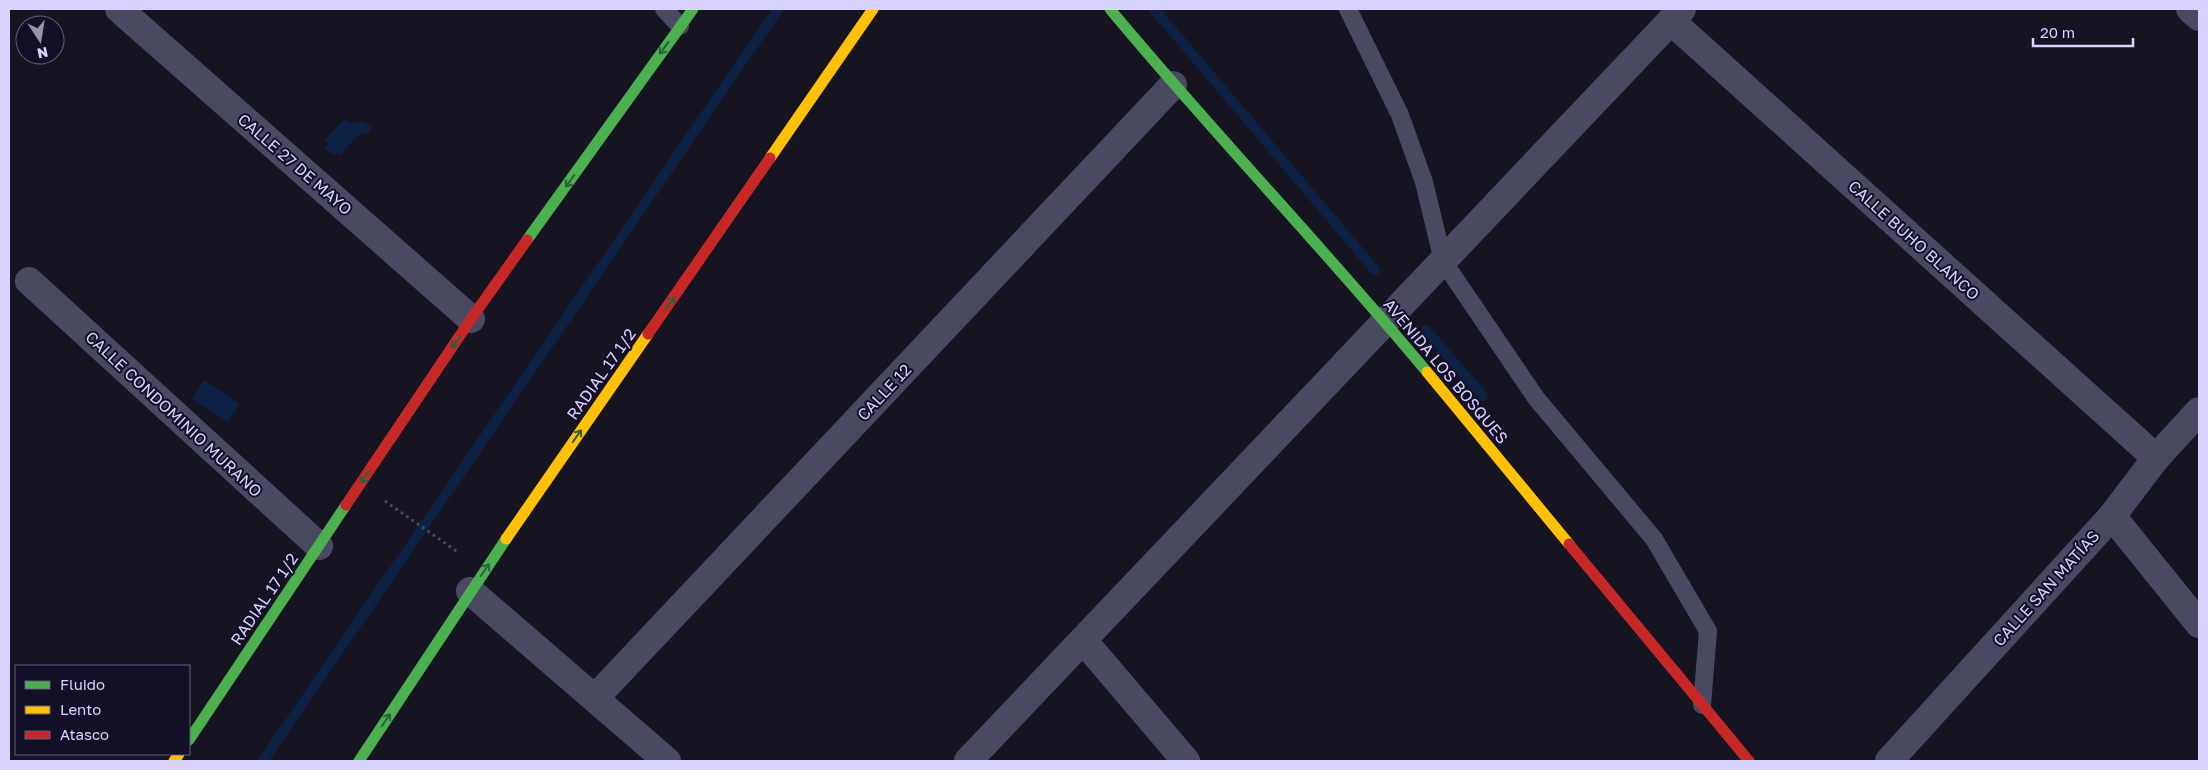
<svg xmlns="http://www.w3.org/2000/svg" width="2208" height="770" font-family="'Golos Text',sans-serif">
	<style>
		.water { fill: #0d2144 }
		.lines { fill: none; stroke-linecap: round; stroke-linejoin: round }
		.stream { stroke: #0d2144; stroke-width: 10 }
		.path { stroke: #44505f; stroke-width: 3; stroke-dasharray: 2.5 4; stroke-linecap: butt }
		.lane { stroke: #4a4962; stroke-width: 18 }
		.street { stroke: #4a4962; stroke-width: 28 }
		.fast { stroke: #4caf50; stroke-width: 11 }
		.slow { stroke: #ffc107; stroke-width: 11 }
		.jam { stroke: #c62828; stroke-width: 11 }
		.oneway { stroke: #305f3b }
		.labels { text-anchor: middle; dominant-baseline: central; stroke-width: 4; stroke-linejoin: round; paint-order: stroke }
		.street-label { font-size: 16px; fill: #d9d4ff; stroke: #130f26 }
	</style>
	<rect width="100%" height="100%" fill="#161421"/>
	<g class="water">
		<path d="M 344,119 L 351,123 L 363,121 L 372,128 L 369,133 L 359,134 L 340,155 L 337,153 L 334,155 L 325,148 L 328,144 L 325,140 Z"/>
		<path d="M 204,380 L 240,404 L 227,422 L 192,399 Z"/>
	</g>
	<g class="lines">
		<g class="stream">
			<path d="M 1154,9 L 1375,270"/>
			<path d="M 1426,330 L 1483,396"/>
			<path d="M 263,761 L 778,9"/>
		</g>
		<path class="path" d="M 385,501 L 459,553"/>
		<g class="lane">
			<path d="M 664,9 L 680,26"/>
			<path d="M 1348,9 L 1400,115 L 1424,182 L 1443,261 L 1536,398 L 1654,539 L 1708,631 L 1702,705"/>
		</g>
		<g class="street">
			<path d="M 119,9 L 471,319"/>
			<path d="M 2190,9 L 2199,17"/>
			<path d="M 1671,21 L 2156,458"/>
			<path d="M 29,281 L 319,546"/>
			<path d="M 2112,516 L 2199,624"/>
			<path d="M 470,591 L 667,761"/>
			<path d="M 1083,640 L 1186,761"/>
			<path d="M 595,698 L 1173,85"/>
			<path d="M 968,761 L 1682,9"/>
			<path d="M 1889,761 L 2112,516 L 2156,458 L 2199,411"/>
		</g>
		<g class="fast">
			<path d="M 1110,9 C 1213,133 1324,248 1427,372"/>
			<path d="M 527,240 L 693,9"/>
			<path d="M 189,740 L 346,505"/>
			<path d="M 359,761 L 506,539"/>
		</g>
		<g class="slow">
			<path d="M 770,158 L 873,9"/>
			<path d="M 1427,372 L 1569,544"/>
			<path d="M 506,539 L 648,334"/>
			<path d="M 174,761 L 179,754"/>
		</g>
		<g class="jam">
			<path d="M 648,334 L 770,158"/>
			<path d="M 346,505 L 471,319 L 527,240"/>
			<path d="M 1569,544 L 1749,761"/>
		</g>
	</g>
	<defs><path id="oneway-shaft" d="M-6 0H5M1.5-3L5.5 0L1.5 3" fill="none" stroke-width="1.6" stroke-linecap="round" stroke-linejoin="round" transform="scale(1.25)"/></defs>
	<g class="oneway">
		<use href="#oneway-shaft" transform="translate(664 48) rotate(126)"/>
		<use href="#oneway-shaft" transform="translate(570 181) rotate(126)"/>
		<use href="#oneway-shaft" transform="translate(670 303) rotate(-55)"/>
		<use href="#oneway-shaft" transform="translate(456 342) rotate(124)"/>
		<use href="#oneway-shaft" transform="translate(577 436) rotate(-55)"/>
		<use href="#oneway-shaft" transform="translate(365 477) rotate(124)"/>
		<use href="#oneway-shaft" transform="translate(485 570) rotate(-55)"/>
		<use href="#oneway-shaft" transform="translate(386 720) rotate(-57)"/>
	</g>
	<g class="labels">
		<g class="street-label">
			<text transform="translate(295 164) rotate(41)">CALLE 27 DE MAYO</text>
			<text transform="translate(1914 240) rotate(42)">CALLE BUHO BLANCO</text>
			<text transform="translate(1446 371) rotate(50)">AVENIDA LOS BOSQUES</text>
			<text transform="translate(601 374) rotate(-55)">RADIAL 17 1/2</text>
			<text transform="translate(884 392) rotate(-47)">CALLE 12</text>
			<text transform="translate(174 414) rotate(43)">CALLE CONDOMINIO MURANO</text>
			<text transform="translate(2046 588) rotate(-48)">CALLE SAN MATÍAS</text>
			<text transform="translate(264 599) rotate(-56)">RADIAL 17 1/2</text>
		</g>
	</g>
	<rect width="2208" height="770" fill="none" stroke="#d9d4ff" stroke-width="20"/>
	<rect x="15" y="665" width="175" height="90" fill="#130f26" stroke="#625e7d"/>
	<rect x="25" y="681" width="25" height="8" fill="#4caf50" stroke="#625e7d"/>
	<text x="60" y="690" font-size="15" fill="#d9d4ff">Fluido</text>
	<rect x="25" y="706" width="25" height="8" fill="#ffc107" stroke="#625e7d"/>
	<text x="60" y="715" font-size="15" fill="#d9d4ff">Lento</text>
	<rect x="25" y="731" width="25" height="8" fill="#c62828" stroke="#625e7d"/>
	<text x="60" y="740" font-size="15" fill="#d9d4ff">Atasco</text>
	<g transform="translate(40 40) rotate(168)"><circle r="24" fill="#130f26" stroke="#625e7d"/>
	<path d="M0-4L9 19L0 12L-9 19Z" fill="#9591b1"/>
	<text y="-8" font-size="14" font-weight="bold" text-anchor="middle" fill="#d9d4ff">N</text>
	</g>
	<path d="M2033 38v8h100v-8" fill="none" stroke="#d9d4ff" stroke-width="2.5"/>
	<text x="2040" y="38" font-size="15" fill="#d9d4ff" stroke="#130f26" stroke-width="4" paint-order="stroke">20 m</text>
</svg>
